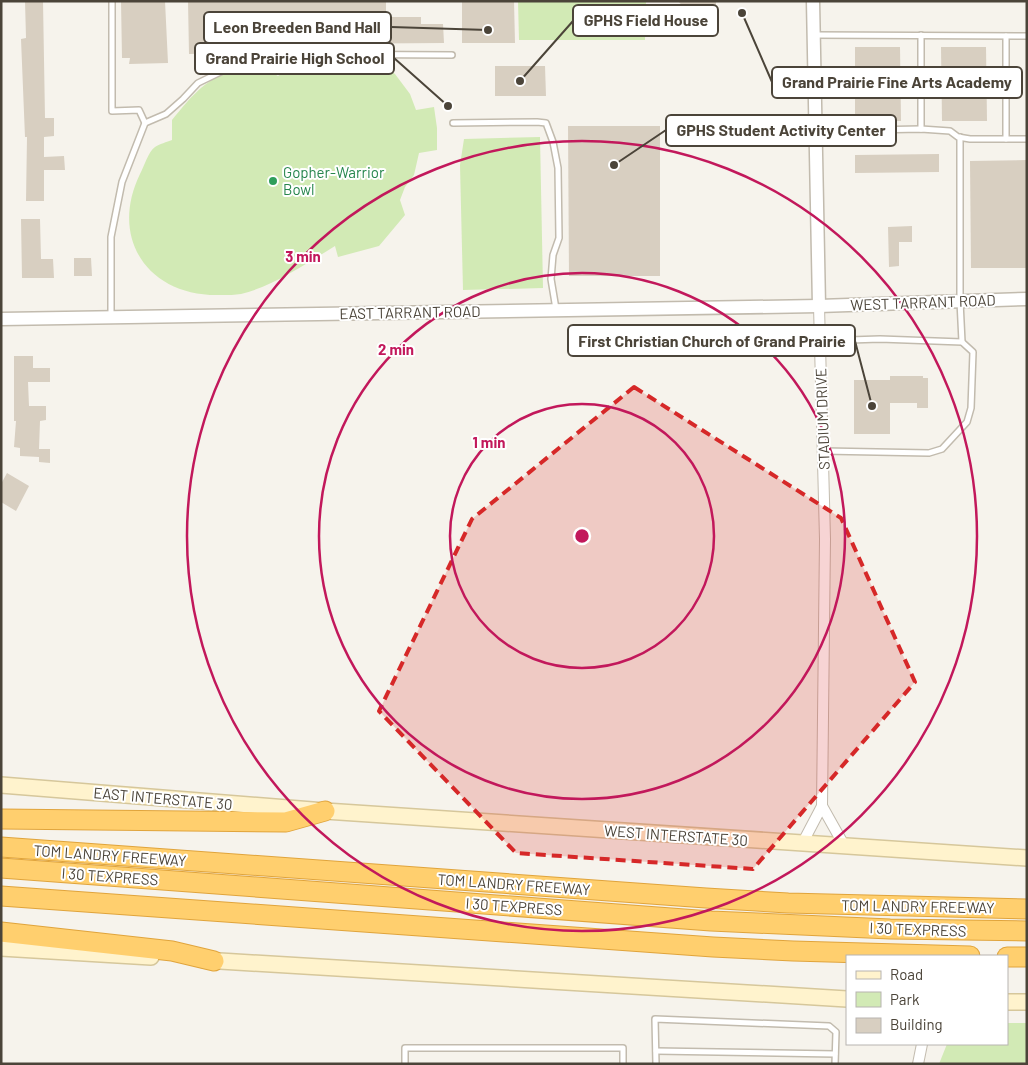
<svg xmlns="http://www.w3.org/2000/svg" width="1028" height="1065" font-family="Barlow,sans-serif">
	<style>
		.green { fill: #d2eab5 }
		.building { fill: #d8cfc1 }
		.lines { fill: none; stroke-linecap: round; stroke-linejoin: round }
		.service-casing { stroke: #c2bbae; stroke-width: 8 }
		.minor-casing { stroke: #c2bbae; stroke-width: 12 }
		.tertiary-casing { stroke: #c2bbae; stroke-width: 15 }
		.secondary-casing { stroke: #d6c79b; stroke-width: 18 }
		.motorway-casing { stroke: #e0a43c; stroke-width: 21 }
		.service { stroke: #fff; stroke-width: 5 }
		.minor { stroke: #fff; stroke-width: 10 }
		.tertiary { stroke: #fff; stroke-width: 12 }
		.secondary { stroke: #fff3cd; stroke-width: 15 }
		.motorway { stroke: #ffcf6e; stroke-width: 19 }
		.marked { fill: #d62828; fill-opacity: 0.2; stroke: #d62828; stroke-width: 4; stroke-dasharray: 10 6; stroke-linejoin: round }
		.ring { fill: none; stroke: #c2185b; stroke-width: 2.5 }
		.leisure-dot { fill: #2e9e5b; stroke: #fff; stroke-width: 2 }
		.labels { text-anchor: middle; dominant-baseline: central; stroke-width: 4; stroke-linejoin: round; paint-order: stroke }
		.leisure-label { font-size: 15px; fill: #27864d; stroke: #fff; text-anchor: start }
		.street-label { font-size: 15px; fill: #4b4439; stroke: #fff }
		.centre { fill: #c2185b; stroke: #fff; stroke-width: 2.5 }
		.ring-label { font-size: 15px; text-anchor: middle; font-weight: bold; fill: #c2185b; stroke: #fff; stroke-width: 4; stroke-linejoin: round; paint-order: stroke }
		.leader { fill: none; stroke: #4b4439; stroke-width: 2 }
		.callout-dot { fill: #4b4439; stroke: #fff; stroke-width: 2 }
		.callout { fill: #fff; stroke: #4b4439; stroke-width: 2 }
		.callout-label { font-size: 16px; text-anchor: middle; font-weight: bold; fill: #4b4439 }
	</style>
	<rect width="100%" height="100%" fill="#f6f3ec"/>
	<g class="green">
		<path d="M 518,1 L 646,1 L 645,40 L 519,40 Z"/>
		<path d="M 338,56 L 374,59 L 395,74 L 410,94 L 416,110 L 434,107 L 437,128 L 437,150 L 419,153 L 414,175 L 405,187 L 400,200 L 405,215 L 379,246 L 338,257 L 335,246 C 307,263 274,286 241,294 C 235,295 228,295 222,295 C 150,298 108,240 140,174 C 144,167 148,152 155,147 C 159,144 167,142 172,140 L 172,120 C 186,103 202,82 224,74 C 235,70 246,71 257,64 L 278,76 C 300,61 310,57 338,56 Z"/>
		<path d="M 540,137 L 543,288 L 463,290 L 460,165 L 464,139 Z"/>
		<path d="M 1007,1023 L 1027,1023 L 1027,1064 L 939,1064 L 947,1044 L 1007,1044 Z"/>
	</g>
	<g class="building">
		<path d="M 25,1 L 43,1 L 45,118 L 54,118 L 54,136 L 44,137 L 44,157 L 64,156 L 65,170 L 44,170 L 44,201 L 26,201 L 27,137 L 25,137 L 21,39 L 26,38 Z"/>
		<path d="M 121,1 L 165,1 L 168,63 L 129,64 L 130,58 L 122,58 Z"/>
		<path d="M 188,1 L 386,1 L 386,17 L 421,17 L 421,24 L 443,24 L 444,43 L 308,44 L 307,40 L 272,41 L 273,35 L 228,36 L 228,53 L 189,54 Z"/>
		<path d="M 462,1 L 514,1 L 515,43 L 462,43 Z"/>
		<path d="M 678,1 L 716,1 L 716,17 L 701,17 L 695,11 L 688,12 Z"/>
		<path d="M 855,47 L 900,47 L 901,121 L 855,121 Z"/>
		<path d="M 941,47 L 986,47 L 987,121 L 942,121 Z"/>
		<path d="M 495,66 L 545,66 L 546,96 L 495,96 Z"/>
		<path d="M 568,126 L 660,126 L 660,276 L 569,276 Z"/>
		<path d="M 939,154 L 939,172 L 855,173 L 855,155 Z"/>
		<path d="M 1027,160 L 1027,268 L 971,268 L 970,161 Z"/>
		<path d="M 21,219 L 40,219 L 41,259 L 53,259 L 54,278 L 22,278 Z"/>
		<path d="M 912,226 L 912,242 L 899,242 L 899,266 L 889,267 L 888,227 Z"/>
		<path d="M 74,258 L 91,258 L 92,276 L 74,276 Z"/>
		<path d="M 14,356 L 33,356 L 33,368 L 50,368 L 50,382 L 28,382 L 29,406 L 46,406 L 46,420 L 40,421 L 39,449 L 50,449 L 50,463 L 39,462 L 39,457 L 20,456 L 20,448 L 14,447 L 16,421 L 14,421 Z"/>
		<path d="M 890,376 L 923,376 L 923,378 L 928,378 L 928,408 L 917,408 L 917,403 L 890,403 L 890,434 L 854,434 L 854,380 L 890,380 Z"/>
		<path d="M 7,473 L 29,486 L 16,511 L 1,502 L 1,484 Z"/>
	</g>
	<g class="lines">
		<g class="service-casing">
			<g id="service">
				<path d="M 112,1 L 112,111 L 139,110 L 145,123"/>
				<path d="M 815,35 L 1027,36"/>
				<path d="M 921,35 L 921,129"/>
				<path d="M 453,123 L 537,122 L 546,123 L 553,142 L 558,168 L 559,238 L 553,255 L 551,279 L 556,309"/>
				<path d="M 817,131 L 921,129 L 950,131 L 958,137 L 970,139 L 1027,139"/>
				<path d="M 960,137 L 960,301 L 962,342"/>
				<path d="M 1006,139 L 1006,36"/>
				<path d="M 111,316 L 111,237 L 122,182 L 145,123 L 166,114 L 183,99 L 198,83 L 239,63 L 275,54 L 452,55"/>
				<path d="M 819,341 L 880,339 L 962,342 L 973,352 L 971,408 L 967,422 L 942,449 L 929,453 L 824,451"/>
				<path d="M 656,1051 L 835,1054"/>
				<path d="M 405,1064 L 405,1048 L 623,1048 L 623,1064"/>
				<path d="M 656,1064 L 655,1019 L 829,1026 L 836,1032 L 835,1064"/>
			</g>
		</g>
		<g class="minor-casing">
			<g id="minor">
				<path d="M 819,306 L 825,539 L 822,806"/>
				<path d="M 802,844 L 822,806 L 845,847"/>
				<path d="M 918,1064 L 922,1044"/>
			</g>
		</g>
		<g class="tertiary-casing">
			<g id="tertiary">
				<path d="M 813,1 L 819,306"/>
				<path d="M 1,319 L 819,306 L 1027,299"/>
			</g>
		</g>
		<g class="secondary-casing">
			<g id="secondary">
				<path d="M 1,785 L 325,811 L 1027,858"/>
				<path d="M 1,948 L 151,957"/>
				<path d="M 204,960 L 847,999"/>
				<path d="M 1007,1002 L 1027,1002"/>
			</g>
		</g>
		<g class="motorway-casing">
			<g id="motorway">
				<path d="M 1,819 L 286,822 L 325,811"/>
				<path d="M 1,847 L 706,898 L 788,903 L 1027,909"/>
				<path d="M 1,868 L 711,921 L 890,929 L 1027,931"/>
				<path d="M 1,896 L 713,947 L 793,951 L 970,956"/>
				<path d="M 1,932 L 172,951 L 214,961"/>
				<path d="M 1007,957 L 1027,957"/>
			</g>
		</g>
		<use href="#service" class="service"/>
		<use href="#minor" class="minor"/>
		<use href="#tertiary" class="tertiary"/>
		<use href="#secondary" class="secondary"/>
		<use href="#motorway" class="motorway"/>
	</g>
	<path class="marked" d="M 634,387 L 841,518 L 915,682 L 753,869 L 516,853 L 379,711 L 472,519 Z"/>
	<g class="ring">
		<circle cx="582" cy="536" r="132"/>
		<circle cx="582" cy="536" r="263"/>
		<circle cx="582" cy="536" r="395"/>
	</g>
	<circle class="leisure-dot" cx="273" cy="181" r="5"/>
	<g class="labels">
		<g class="leisure-label">
			<text x="283" y="172">Gopher-Warrior<tspan x="283" dy="17">Bowl</tspan></text>
		</g>
		<g class="street-label">
			<text transform="translate(923 302) rotate(-2)">WEST TARRANT ROAD</text>
			<text transform="translate(410 312) rotate(-1)">EAST TARRANT ROAD</text>
			<text transform="translate(822 419) rotate(-92)">STADIUM DRIVE</text>
			<text transform="translate(163 798) rotate(5)">EAST INTERSTATE 30</text>
			<text transform="translate(676 835) rotate(4)">WEST INTERSTATE 30</text>
			<text transform="translate(110 855) rotate(4)">TOM LANDRY FREEWAY</text>
			<text transform="translate(110 876) rotate(4)">I 30 TEXPRESS</text>
			<text transform="translate(514 884) rotate(4)">TOM LANDRY FREEWAY</text>
			<text transform="translate(514 906) rotate(4)">I 30 TEXPRESS</text>
			<text transform="translate(918 906) rotate(1)">TOM LANDRY FREEWAY</text>
			<text transform="translate(918 929) rotate(2)">I 30 TEXPRESS</text>
		</g>
	</g>
	<circle cx="582" cy="536" r="8" class="centre"/>
	<g class="ring-label">
		<text x="303" y="262">3 min</text>
		<text x="396" y="355">2 min</text>
		<text x="489" y="448">1 min</text>
	</g>
	<path class="leader" d="M520 81L573 21M488 30L391 27M448 106L394 58M742 13L772 82M614 165L666 130M872 406L855 341"/>
	<g class="callout-dot">
		<circle cx="520" cy="81" r="5"/>
		<circle cx="488" cy="30" r="5"/>
		<circle cx="448" cy="106" r="5"/>
		<circle cx="742" cy="13" r="5"/>
		<circle cx="614" cy="165" r="5"/>
		<circle cx="872" cy="406" r="5"/>
	</g>
	<g class="callout">
		<rect x="573" y="5" width="145" height="31" rx="5"/>
		<rect x="204" y="12" width="187" height="31" rx="5"/>
		<rect x="195" y="43" width="199" height="31" rx="5"/>
		<rect x="772" y="67" width="250" height="31" rx="5"/>
		<rect x="666" y="115" width="230" height="31" rx="5"/>
		<rect x="568" y="325" width="287" height="31" rx="5"/>
	</g>
	<g class="callout-label">
		<text x="646" y="26">GPHS Field House</text>
		<text x="297" y="33">Leon Breeden Band Hall</text>
		<text x="295" y="64">Grand Prairie High School</text>
		<text x="897" y="88">Grand Prairie Fine Arts Academy</text>
		<text x="781" y="136">GPHS Student Activity Center</text>
		<text x="712" y="347">First Christian Church of Grand Prairie</text>
	</g>
	<rect width="1028" height="1065" fill="none" stroke="#4b4439" stroke-width="5"/>
	<rect x="846" y="955" width="162" height="90" fill="#ffffff" stroke="#b7b4b0"/>
	<rect x="856" y="971" width="25" height="8" fill="#fff3cd" stroke="#b7b4b0"/>
	<text x="890" y="980" font-size="15" fill="#4b4439">Road</text>
	<rect x="856" y="992" width="25" height="15" fill="#d2eab5" stroke="#b7b4b0"/>
	<text x="890" y="1005" font-size="15" fill="#4b4439">Park</text>
	<rect x="856" y="1018" width="25" height="15" fill="#d8cfc1" stroke="#b7b4b0"/>
	<text x="890" y="1030" font-size="15" fill="#4b4439">Building</text>
</svg>
